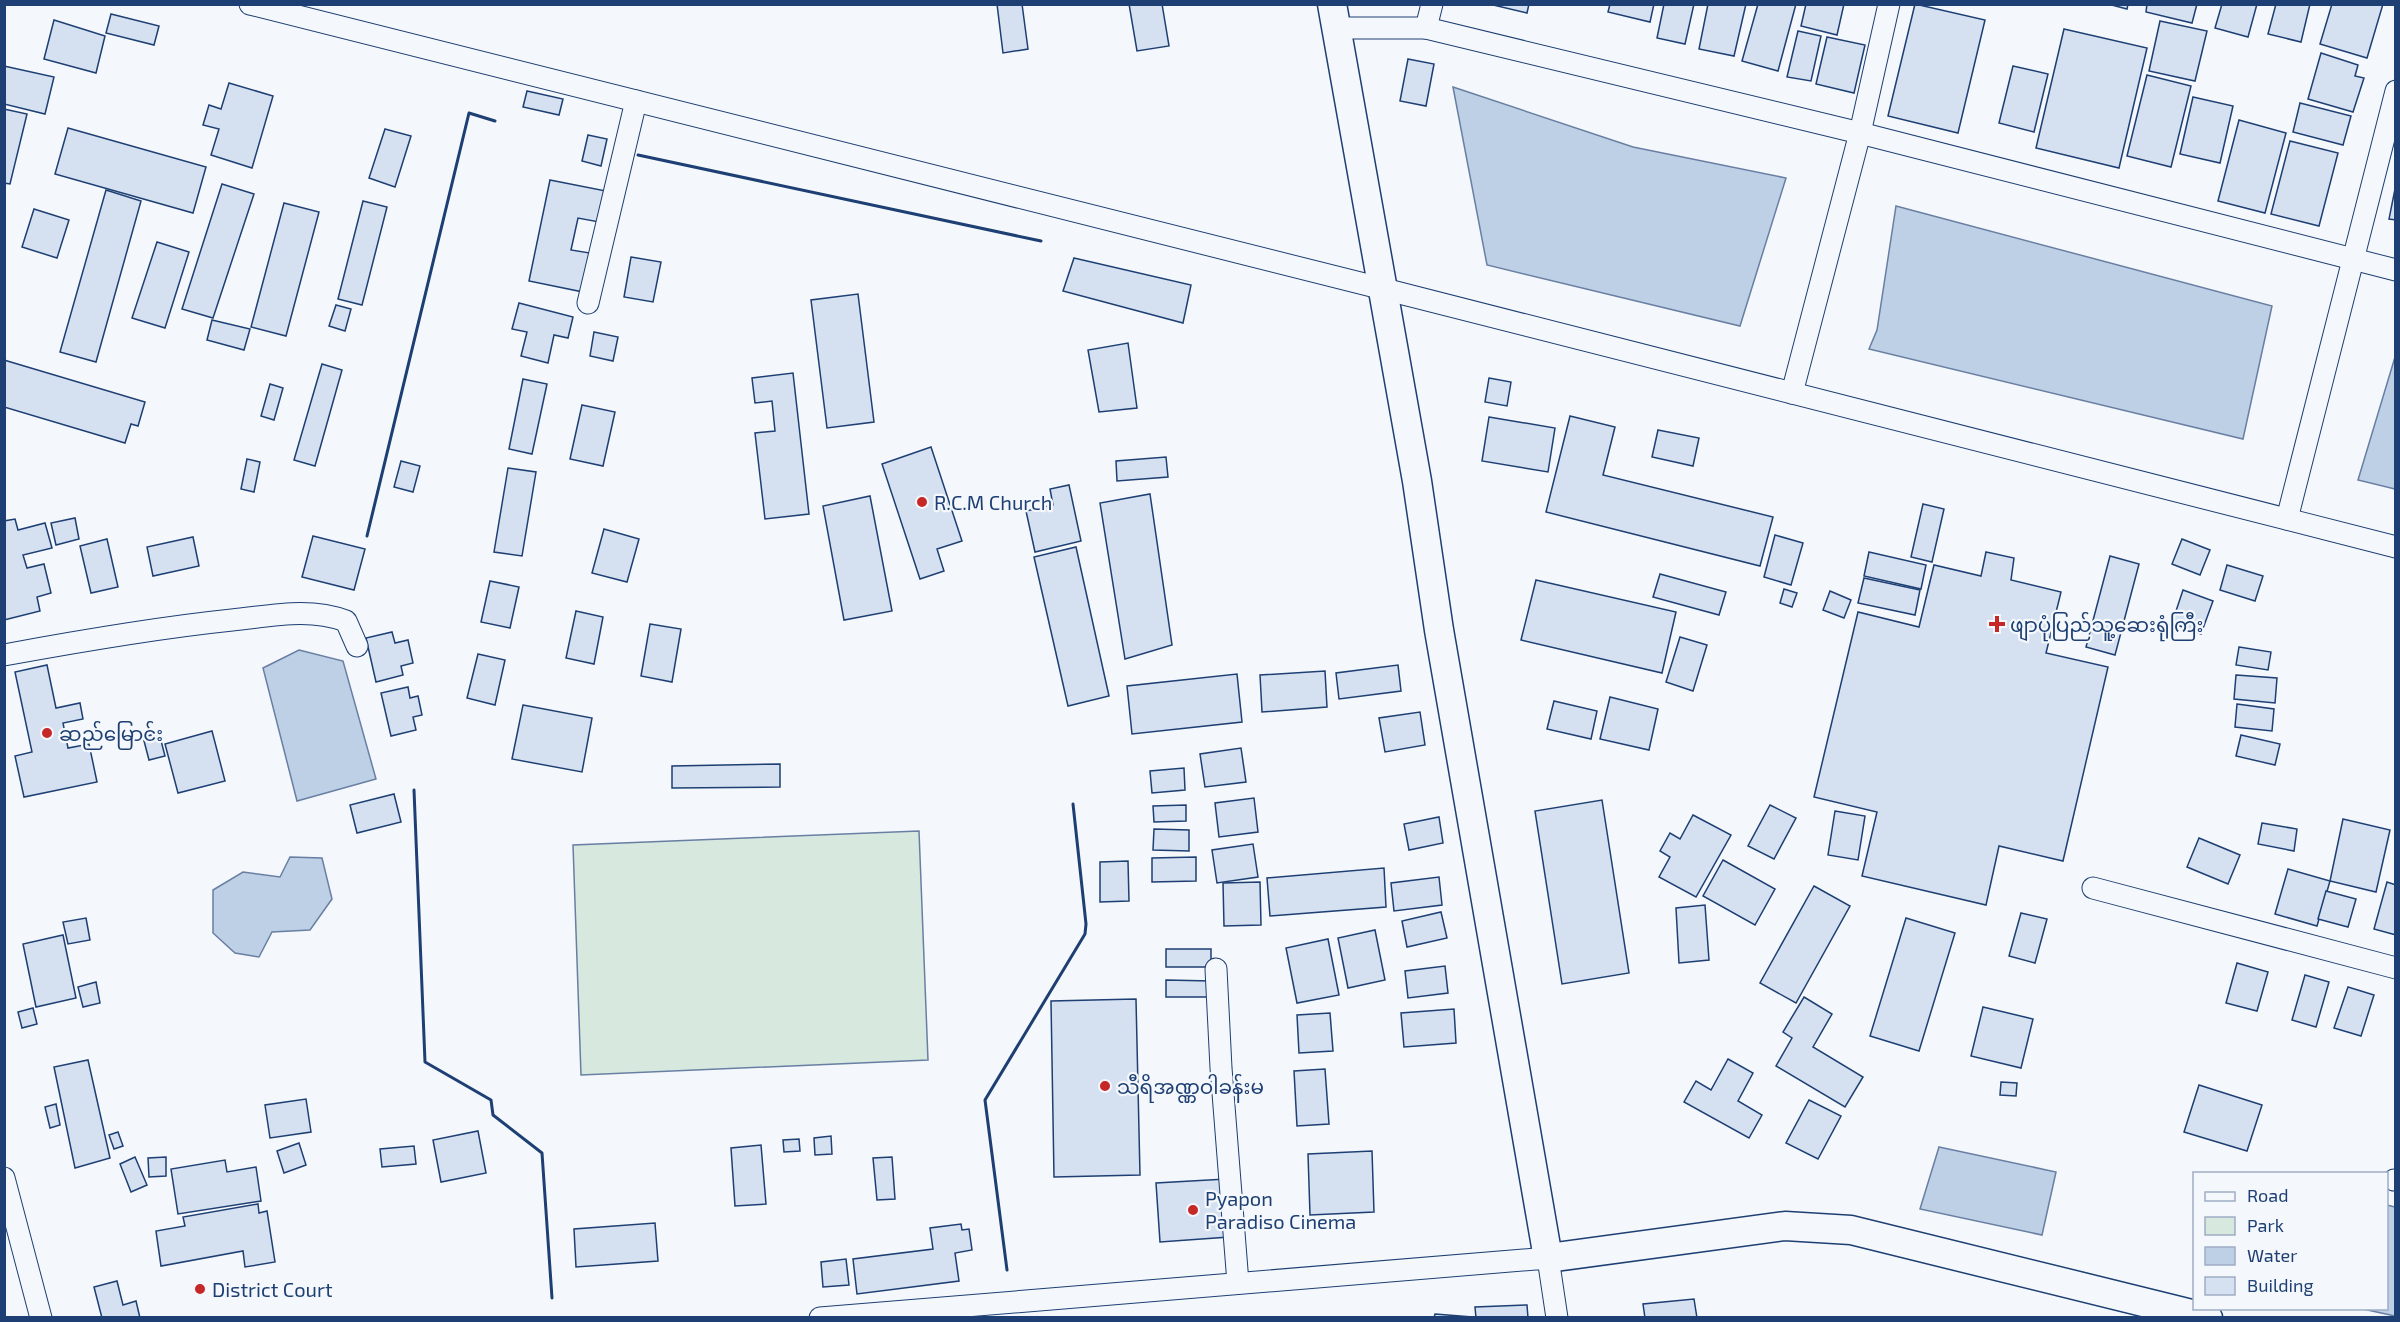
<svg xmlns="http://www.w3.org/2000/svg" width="2400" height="1322" font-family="'Exo 2','Noto Sans Myanmar',sans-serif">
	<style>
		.green { fill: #d7e8df; stroke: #687fa3; stroke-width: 1.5 }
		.water { fill: #bed0e5; stroke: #687fa3; stroke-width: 1.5 }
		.building { fill: #d5e0f0; stroke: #1d3f73; stroke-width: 1.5 }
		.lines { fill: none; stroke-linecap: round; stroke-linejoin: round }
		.street-casing { stroke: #1d3f73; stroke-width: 23 }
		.secondary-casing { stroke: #1d3f73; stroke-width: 31 }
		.street { stroke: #f4f7fb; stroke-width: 21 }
		.secondary { stroke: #f4f7fb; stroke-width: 28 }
		.wall { stroke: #1d3f73; stroke-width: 3 }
		.poi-dot { fill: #c62828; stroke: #f4f7fb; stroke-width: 2 }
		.labels { text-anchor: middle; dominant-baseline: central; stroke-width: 4.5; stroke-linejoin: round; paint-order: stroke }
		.poi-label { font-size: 20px; fill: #1d3f73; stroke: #f4f7fb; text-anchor: start }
	</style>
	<rect width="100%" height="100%" fill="#f4f7fb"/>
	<path class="green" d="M 919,831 L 928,1060 L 581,1075 L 573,845 Z"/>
	<g class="water">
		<path d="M 1453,87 L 1633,147 L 1786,178 L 1740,326 L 1487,265 Z"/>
		<path d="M 1896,206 L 2272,306 L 2243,439 L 1869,349 L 1877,330 Z"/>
		<path d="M 2395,357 L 2396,489 L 2395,489 L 2358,480 Z"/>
		<path d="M 299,650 L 343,661 L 376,779 L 297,801 L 263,668 Z"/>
		<path d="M 290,857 L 322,858 L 332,899 L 310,930 L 272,932 L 259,957 L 235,953 L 213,933 L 213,890 L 243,872 L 280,877 Z"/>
		<path d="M 1939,1147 L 2056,1172 L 2042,1235 L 1920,1209 Z"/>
		<path d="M 2387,1205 L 2395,1207 L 2395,1316 L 2363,1309 L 2386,1308 Z"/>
	</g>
	<g class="building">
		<path d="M 997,4 L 1022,4 L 1028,49 L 1003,53 Z"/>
		<path d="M 1129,4 L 1162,4 L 1169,46 L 1137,51 Z"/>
		<path d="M 1489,4 L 1529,4 L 1527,13 Z"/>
		<path d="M 1610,4 L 1654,4 L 1650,22 L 1608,12 Z"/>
		<path d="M 1664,4 L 1694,4 L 1685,44 L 1657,38 Z"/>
		<path d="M 1708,4 L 1746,4 L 1734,56 L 1699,49 Z"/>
		<path d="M 1758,4 L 1796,4 L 1778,71 L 1742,61 Z"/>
		<path d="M 1806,4 L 1844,4 L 1837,35 L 1801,26 Z"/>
		<path d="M 1915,4 L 1985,20 L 1958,133 L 1888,116 Z"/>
		<path d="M 2108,4 L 2128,4 L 2127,9 Z"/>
		<path d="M 2147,4 L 2197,4 L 2192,23 L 2146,12 Z"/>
		<path d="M 2222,4 L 2257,4 L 2248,37 L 2215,28 Z"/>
		<path d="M 2276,4 L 2310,4 L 2301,42 L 2268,34 Z"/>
		<path d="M 2332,4 L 2383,4 L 2367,58 L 2320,44 Z"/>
		<path d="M 111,14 L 159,26 L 154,45 L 106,33 Z"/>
		<path d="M 54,20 L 105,36 L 96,73 L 44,59 Z"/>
		<path d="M 2160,21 L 2207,31 L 2195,81 L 2149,71 Z"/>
		<path d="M 2064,29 L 2147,48 L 2119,168 L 2036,148 Z"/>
		<path d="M 1798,31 L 1821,36 L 1811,81 L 1787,77 Z"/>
		<path d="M 1827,37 L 1865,45 L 1854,93 L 1816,84 Z"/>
		<path d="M 2321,53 L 2358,65 L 2355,76 L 2364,78 L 2353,112 L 2308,99 Z"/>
		<path d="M 1408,59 L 1434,64 L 1426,106 L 1400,101 Z"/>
		<path d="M 4,66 L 54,77 L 45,114 L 4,104 Z"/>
		<path d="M 2013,66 L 2048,74 L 2034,132 L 1999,123 Z"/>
		<path d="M 2147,75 L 2191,86 L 2171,167 L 2127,156 Z"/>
		<path d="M 229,83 L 273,96 L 252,168 L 211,155 L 219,129 L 203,125 L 209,105 L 221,109 Z"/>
		<path d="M 527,91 L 563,99 L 559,115 L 523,107 Z"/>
		<path d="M 2193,97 L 2233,106 L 2220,163 L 2180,154 Z"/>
		<path d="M 2300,103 L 2351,116 L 2343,145 L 2293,132 Z"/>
		<path d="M 4,109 L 27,114 L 10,184 L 4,183 Z"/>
		<path d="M 2239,120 L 2286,133 L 2265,213 L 2218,201 Z"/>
		<path d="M 68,128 L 206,167 L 193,213 L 55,174 Z"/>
		<path d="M 385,129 L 411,136 L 395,187 L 369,178 Z"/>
		<path d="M 588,135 L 607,139 L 601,166 L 582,161 Z"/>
		<path d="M 2290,141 L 2338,153 L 2319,226 L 2271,214 Z"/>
		<path d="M 550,180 L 606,191 L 599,222 L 578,218 L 571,250 L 596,254 L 588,293 L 529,281 Z"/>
		<path d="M 222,184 L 254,194 L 213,318 L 182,309 Z"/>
		<path d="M 2396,184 L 2396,220 L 2389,219 Z"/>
		<path d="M 106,190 L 141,201 L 96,362 L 60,352 Z"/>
		<path d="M 363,201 L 387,207 L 362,305 L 338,299 Z"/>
		<path d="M 284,203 L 319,212 L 286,336 L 251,327 Z"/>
		<path d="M 34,209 L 69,220 L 57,258 L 22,247 Z"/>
		<path d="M 157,242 L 189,252 L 165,328 L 132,318 Z"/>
		<path d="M 631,257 L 661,262 L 653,302 L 624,297 Z"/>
		<path d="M 1074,258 L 1191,285 L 1183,323 L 1063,291 Z"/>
		<path d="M 858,294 L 874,422 L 827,428 L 811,300 Z"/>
		<path d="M 519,303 L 573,317 L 568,338 L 554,335 L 548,363 L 521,356 L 527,332 L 512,329 Z"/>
		<path d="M 336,305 L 351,309 L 345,331 L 329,326 Z"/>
		<path d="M 212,320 L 250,329 L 244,350 L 207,340 Z"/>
		<path d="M 594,332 L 618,337 L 613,361 L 590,356 Z"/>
		<path d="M 1128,343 L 1137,408 L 1099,412 L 1088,350 Z"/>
		<path d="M 4,360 L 145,402 L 138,426 L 131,424 L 125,443 L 4,407 Z"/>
		<path d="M 322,364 L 342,370 L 315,466 L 294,460 Z"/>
		<path d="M 793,373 L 809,514 L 765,519 L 755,433 L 775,431 L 772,401 L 755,403 L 752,378 Z"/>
		<path d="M 1489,378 L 1511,382 L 1507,406 L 1485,402 Z"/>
		<path d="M 523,379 L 547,384 L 532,454 L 509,449 Z"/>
		<path d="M 270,384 L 283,388 L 274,420 L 261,416 Z"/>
		<path d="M 582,405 L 615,412 L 603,466 L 570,459 Z"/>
		<path d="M 1570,416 L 1615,427 L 1603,475 L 1773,517 L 1760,566 L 1546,512 Z"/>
		<path d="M 1489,417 L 1555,428 L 1548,472 L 1482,461 Z"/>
		<path d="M 1658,430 L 1699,438 L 1693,466 L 1652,457 Z"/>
		<path d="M 931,447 L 962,541 L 937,549 L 944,571 L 920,579 L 882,464 Z"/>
		<path d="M 1166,457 L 1168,477 L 1117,481 L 1116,461 Z"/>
		<path d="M 247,459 L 260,462 L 254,492 L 241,489 Z"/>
		<path d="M 401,461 L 420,466 L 413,492 L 394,487 Z"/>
		<path d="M 508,468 L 536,472 L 522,556 L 494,552 Z"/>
		<path d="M 1069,485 L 1081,541 L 1035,552 L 1026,511 L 1053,505 L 1050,489 Z"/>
		<path d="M 1150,494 L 1172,645 L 1125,659 L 1100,503 Z"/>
		<path d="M 870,496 L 892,611 L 844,620 L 823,506 Z"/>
		<path d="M 1923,504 L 1944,509 L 1932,562 L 1911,557 Z"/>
		<path d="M 75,518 L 79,539 L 56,545 L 51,523 Z"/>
		<path d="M 15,519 L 18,530 L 45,523 L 52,548 L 23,555 L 27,568 L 44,564 L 51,593 L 37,597 L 40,611 L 4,620 L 4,521 Z"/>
		<path d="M 604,529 L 639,539 L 627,582 L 592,573 Z"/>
		<path d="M 1775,535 L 1803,543 L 1791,585 L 1764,577 Z"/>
		<path d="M 313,536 L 365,549 L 354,590 L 302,577 Z"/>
		<path d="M 193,537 L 199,566 L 153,576 L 147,547 Z"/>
		<path d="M 107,539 L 118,587 L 91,593 L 80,546 Z"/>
		<path d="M 2182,539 L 2210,550 L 2200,575 L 2172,564 Z"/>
		<path d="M 1076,547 L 1109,696 L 1068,706 L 1034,557 Z"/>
		<path d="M 1869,552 L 1926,565 L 1921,589 L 1864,576 Z"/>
		<path d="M 1986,552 L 2014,558 L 2011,580 L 2061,592 L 2046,653 L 2108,667 L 2063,861 L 1999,846 L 1986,905 L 1862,876 L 1877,812 L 1814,797 L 1858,612 L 1919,627 L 1934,565 L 1981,576 Z"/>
		<path d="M 2110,556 L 2139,564 L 2115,655 L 2086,647 Z"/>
		<path d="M 2227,565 L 2263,576 L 2255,601 L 2220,590 Z"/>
		<path d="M 1660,574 L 1726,592 L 1719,615 L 1653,597 Z"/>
		<path d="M 1864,578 L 1920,590 L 1915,615 L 1858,603 Z"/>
		<path d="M 1536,580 L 1676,612 L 1662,673 L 1521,640 Z"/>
		<path d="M 490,581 L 519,587 L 510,628 L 481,622 Z"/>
		<path d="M 1784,589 L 1797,593 L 1792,607 L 1780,603 Z"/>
		<path d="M 2183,590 L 2213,601 L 2201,634 L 2172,623 Z"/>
		<path d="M 1830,591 L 1851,600 L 1844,618 L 1823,610 Z"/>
		<path d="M 576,611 L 603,617 L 594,664 L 566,658 Z"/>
		<path d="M 650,624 L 681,629 L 672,682 L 641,676 Z"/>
		<path d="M 392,632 L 395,643 L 408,640 L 413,663 L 401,666 L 403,675 L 376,682 L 366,638 Z"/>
		<path d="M 1680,637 L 1707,645 L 1693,691 L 1666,682 Z"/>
		<path d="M 2239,647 L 2271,652 L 2268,670 L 2236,665 Z"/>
		<path d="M 478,654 L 505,660 L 495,705 L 467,698 Z"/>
		<path d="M 47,665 L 56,708 L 80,703 L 83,719 L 63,723 L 68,748 L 89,744 L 97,782 L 24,797 L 15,756 L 32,752 L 15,672 Z"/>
		<path d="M 1398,665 L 1401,691 L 1339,699 L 1336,673 Z"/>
		<path d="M 1325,671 L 1327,707 L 1262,712 L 1260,675 Z"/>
		<path d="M 1237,674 L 1242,722 L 1132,734 L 1127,686 Z"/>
		<path d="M 2236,675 L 2277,678 L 2275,703 L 2234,699 Z"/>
		<path d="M 408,687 L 410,698 L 418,696 L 422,715 L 413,717 L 416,730 L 391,736 L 381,693 Z"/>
		<path d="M 1610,697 L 1658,709 L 1649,750 L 1600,739 Z"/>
		<path d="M 1554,701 L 1597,711 L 1591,739 L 1547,729 Z"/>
		<path d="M 2237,704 L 2274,709 L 2272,731 L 2235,727 Z"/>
		<path d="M 523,705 L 592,718 L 582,772 L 512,759 Z"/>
		<path d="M 1420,712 L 1425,745 L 1385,752 L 1379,718 Z"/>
		<path d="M 212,731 L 225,781 L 178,793 L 165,744 Z"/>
		<path d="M 159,733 L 165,756 L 149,760 L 143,737 Z"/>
		<path d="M 2241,735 L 2280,744 L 2275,765 L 2236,756 Z"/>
		<path d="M 1241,748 L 1246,782 L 1205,787 L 1200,754 Z"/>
		<path d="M 780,764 L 780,787 L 672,788 L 672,766 Z"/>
		<path d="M 1184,768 L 1185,790 L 1152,793 L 1150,771 Z"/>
		<path d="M 394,794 L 401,822 L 357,833 L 350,805 Z"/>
		<path d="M 1254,798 L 1258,832 L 1219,837 L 1215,803 Z"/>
		<path d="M 1602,800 L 1629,973 L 1562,984 L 1535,811 Z"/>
		<path d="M 1186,805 L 1186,821 L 1154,822 L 1153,806 Z"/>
		<path d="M 1770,805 L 1796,818 L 1774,859 L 1748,846 Z"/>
		<path d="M 1835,811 L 1865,816 L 1858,860 L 1828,855 Z"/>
		<path d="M 1693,815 L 1731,835 L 1696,897 L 1659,877 L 1670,857 L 1660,851 L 1670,833 L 1680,839 Z"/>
		<path d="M 1439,817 L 1443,843 L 1409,850 L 1404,824 Z"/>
		<path d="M 2343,819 L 2390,830 L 2376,892 L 2330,881 Z"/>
		<path d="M 2262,823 L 2297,829 L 2294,851 L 2258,844 Z"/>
		<path d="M 1154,829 L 1189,830 L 1189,851 L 1153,850 Z"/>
		<path d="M 2199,838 L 2240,855 L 2228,884 L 2187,867 Z"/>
		<path d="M 1253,844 L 1258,877 L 1217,883 L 1212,850 Z"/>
		<path d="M 1196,857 L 1196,881 L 1152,882 L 1152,858 Z"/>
		<path d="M 1723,860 L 1775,889 L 1755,925 L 1703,896 Z"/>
		<path d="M 1128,861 L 1129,901 L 1100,902 L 1100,862 Z"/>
		<path d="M 1384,868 L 1386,907 L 1270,916 L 1267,878 Z"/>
		<path d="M 2288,869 L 2330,881 L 2317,926 L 2275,914 Z"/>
		<path d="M 1439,877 L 1442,905 L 1394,911 L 1391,883 Z"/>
		<path d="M 1260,882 L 1261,925 L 1224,926 L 1223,883 Z"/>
		<path d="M 2387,882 L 2396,885 L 2396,935 L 2374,929 Z"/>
		<path d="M 1814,886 L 1850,906 L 1796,1003 L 1760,983 Z"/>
		<path d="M 2326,891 L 2356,899 L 2348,927 L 2318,919 Z"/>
		<path d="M 1705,905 L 1709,960 L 1679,963 L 1676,908 Z"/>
		<path d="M 1441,912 L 1447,938 L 1407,947 L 1402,921 Z"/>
		<path d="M 2021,913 L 2047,919 L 2035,963 L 2009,956 Z"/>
		<path d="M 86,918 L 90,940 L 68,944 L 63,922 Z"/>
		<path d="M 1906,918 L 1955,933 L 1919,1051 L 1870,1036 Z"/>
		<path d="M 1375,930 L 1385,980 L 1348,988 L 1338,938 Z"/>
		<path d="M 63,935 L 76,998 L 36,1007 L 23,944 Z"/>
		<path d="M 1328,939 L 1339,995 L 1297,1003 L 1286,948 Z"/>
		<rect x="1166" y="949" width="45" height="18"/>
		<path d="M 2237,963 L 2268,972 L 2257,1011 L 2226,1003 Z"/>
		<path d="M 1445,966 L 1448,993 L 1408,998 L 1405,971 Z"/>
		<path d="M 2305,975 L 2329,982 L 2316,1027 L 2292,1020 Z"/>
		<path d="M 1166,980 L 1211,981 L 1211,997 L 1166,997 Z"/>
		<path d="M 96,982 L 100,1003 L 83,1007 L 78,987 Z"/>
		<path d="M 2348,987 L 2374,995 L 2361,1036 L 2334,1028 Z"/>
		<path d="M 1804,997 L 1832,1014 L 1813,1047 L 1863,1077 L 1845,1107 L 1776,1066 L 1792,1038 L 1783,1032 Z"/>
		<path d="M 1136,999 L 1140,1175 L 1054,1177 L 1051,1001 Z"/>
		<path d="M 1983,1007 L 2033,1019 L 2021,1068 L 1971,1056 Z"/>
		<path d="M 33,1008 L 37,1024 L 22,1028 L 18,1012 Z"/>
		<path d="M 1454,1009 L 1456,1043 L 1404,1047 L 1401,1013 Z"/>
		<path d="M 1330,1013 L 1333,1051 L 1299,1053 L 1297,1015 Z"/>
		<path d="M 1728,1059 L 1753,1073 L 1738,1101 L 1762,1115 L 1749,1138 L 1684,1102 L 1696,1081 L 1711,1090 Z"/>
		<path d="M 88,1060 L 110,1158 L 75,1168 L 54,1067 Z"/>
		<path d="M 1325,1069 L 1329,1124 L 1297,1126 L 1294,1071 Z"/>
		<path d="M 2001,1082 L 2017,1083 L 2016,1096 L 2000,1095 Z"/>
		<path d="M 2199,1085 L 2262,1105 L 2247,1151 L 2184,1132 Z"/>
		<path d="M 306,1099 L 311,1132 L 270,1138 L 265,1105 Z"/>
		<path d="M 1809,1100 L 1841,1116 L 1818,1159 L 1786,1143 Z"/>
		<path d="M 56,1104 L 60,1125 L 50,1128 L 45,1107 Z"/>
		<path d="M 478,1131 L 486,1173 L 441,1182 L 433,1140 Z"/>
		<path d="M 118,1132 L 123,1146 L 114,1149 L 109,1135 Z"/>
		<path d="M 831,1136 L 832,1154 L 815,1155 L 814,1138 Z"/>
		<path d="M 799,1139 L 800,1151 L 784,1152 L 783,1140 Z"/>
		<path d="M 299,1143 L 306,1165 L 284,1173 L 277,1151 Z"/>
		<path d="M 761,1145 L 766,1204 L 735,1206 L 731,1148 Z"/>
		<path d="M 414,1146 L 416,1164 L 382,1167 L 380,1149 Z"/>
		<path d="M 1372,1151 L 1374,1212 L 1310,1215 L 1308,1154 Z"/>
		<path d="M 135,1157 L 147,1185 L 131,1192 L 120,1164 Z"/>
		<path d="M 166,1157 L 166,1176 L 149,1177 L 148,1158 Z"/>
		<path d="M 892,1157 L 895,1199 L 877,1200 L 873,1158 Z"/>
		<path d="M 225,1160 L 227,1172 L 256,1167 L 261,1201 L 178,1214 L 171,1169 Z"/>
		<path d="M 1226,1179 L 1229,1237 L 1160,1242 L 1156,1183 Z"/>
		<path d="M 258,1204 L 259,1213 L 267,1211 L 275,1262 L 245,1267 L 243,1251 L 161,1266 L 156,1231 L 185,1226 L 183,1217 Z"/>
		<path d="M 655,1223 L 658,1261 L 576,1267 L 574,1229 Z"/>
		<path d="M 961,1224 L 962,1230 L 969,1229 L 972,1250 L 955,1253 L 959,1281 L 857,1294 L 853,1259 L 933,1249 L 930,1228 Z"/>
		<path d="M 846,1259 L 849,1285 L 823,1287 L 821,1262 Z"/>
		<path d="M 117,1281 L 123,1305 L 136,1301 L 140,1318 L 102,1318 L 94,1287 Z"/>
		<path d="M 1694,1299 L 1697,1318 L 1645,1318 L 1643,1304 Z"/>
		<path d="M 1527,1305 L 1528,1318 L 1476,1318 L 1475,1307 Z"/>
		<path d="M 1435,1314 L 1472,1317 L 1472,1318 L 1434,1318 Z"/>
	</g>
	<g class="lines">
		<g class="street-casing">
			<g id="street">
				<path d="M 250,4 L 1380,288 L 2396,547"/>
				<path d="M 1336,28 L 1426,28 L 1860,133 L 2396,270"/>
				<path d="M 1426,28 L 1432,4"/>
				<path d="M 588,303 L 636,101"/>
				<path d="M 1792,393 L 1860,133 L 1889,4"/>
				<path d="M 2287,519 L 2396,91"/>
				<path d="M 4,655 C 80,641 155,628 232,620 C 271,616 309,607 346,621 L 357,646"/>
				<path d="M 2093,888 L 2396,968"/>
				<path d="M 1216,969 L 1221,1068 L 1238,1283"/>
				<path d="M 4,1178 L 41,1318"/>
				<path d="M 2394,1180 L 2396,1180"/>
				<path d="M 820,1318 L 1548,1258 L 1557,1318"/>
			</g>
		</g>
		<g class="secondary-casing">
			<path id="secondary" d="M 1332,4 L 1417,481 L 1439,630 L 1548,1258 L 1785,1226 L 1851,1230 L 2208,1318"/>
		</g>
		<use href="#street" class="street"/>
		<use href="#secondary" class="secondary"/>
		<g class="wall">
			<path d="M 638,155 L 1041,241"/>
			<path d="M 367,536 L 469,113 L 495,121"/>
			<path d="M 414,790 L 425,1062 L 491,1100 L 493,1115 L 542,1153 L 552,1298"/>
			<path d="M 1007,1270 L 985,1100 L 1085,934 L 1086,924 L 1073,804"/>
		</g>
	</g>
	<g class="poi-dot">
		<circle cx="922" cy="502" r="6"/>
		<path d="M1994 615h6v6h6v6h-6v6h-6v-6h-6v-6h6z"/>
		<circle cx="47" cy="733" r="6"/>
		<circle cx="1105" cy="1086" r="6"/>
		<circle cx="1193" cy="1210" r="6"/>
		<circle cx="200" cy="1289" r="6"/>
	</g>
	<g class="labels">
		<g class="poi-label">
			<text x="934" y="502">R.C.M Church</text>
			<text x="2010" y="624">ဖျာပုံပြည်သူ့ဆေးရုံကြီး</text>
			<text x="59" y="733">ဆည်မြောင်း</text>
			<text x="1117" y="1086">သီရိအဏ္ဏဝါခန်းမ</text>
			<text x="1205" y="1198">Pyapon<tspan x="1205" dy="23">Paradiso Cinema</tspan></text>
			<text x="212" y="1289">District Court</text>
		</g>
	</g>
	<rect width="2400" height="1322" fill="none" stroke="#1d3f73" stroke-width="12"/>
	<rect x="2193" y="1172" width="195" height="138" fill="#f4f7fb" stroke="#9eadc5" stroke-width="1.5"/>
	<rect x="2205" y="1192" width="30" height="9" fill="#f4f7fb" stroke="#9eadc5" stroke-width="1.5"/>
	<text x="2247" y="1202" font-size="18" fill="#1d3f73">Road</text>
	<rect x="2205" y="1217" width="30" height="18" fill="#d7e8df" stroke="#9eadc5" stroke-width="1.5"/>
	<text x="2247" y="1232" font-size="18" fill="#1d3f73">Park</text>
	<rect x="2205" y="1247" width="30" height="18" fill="#bed0e5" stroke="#9eadc5" stroke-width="1.5"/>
	<text x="2247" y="1262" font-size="18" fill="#1d3f73">Water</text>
	<rect x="2205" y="1277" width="30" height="18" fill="#d5e0f0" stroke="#9eadc5" stroke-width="1.5"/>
	<text x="2247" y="1292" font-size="18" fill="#1d3f73">Building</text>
</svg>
